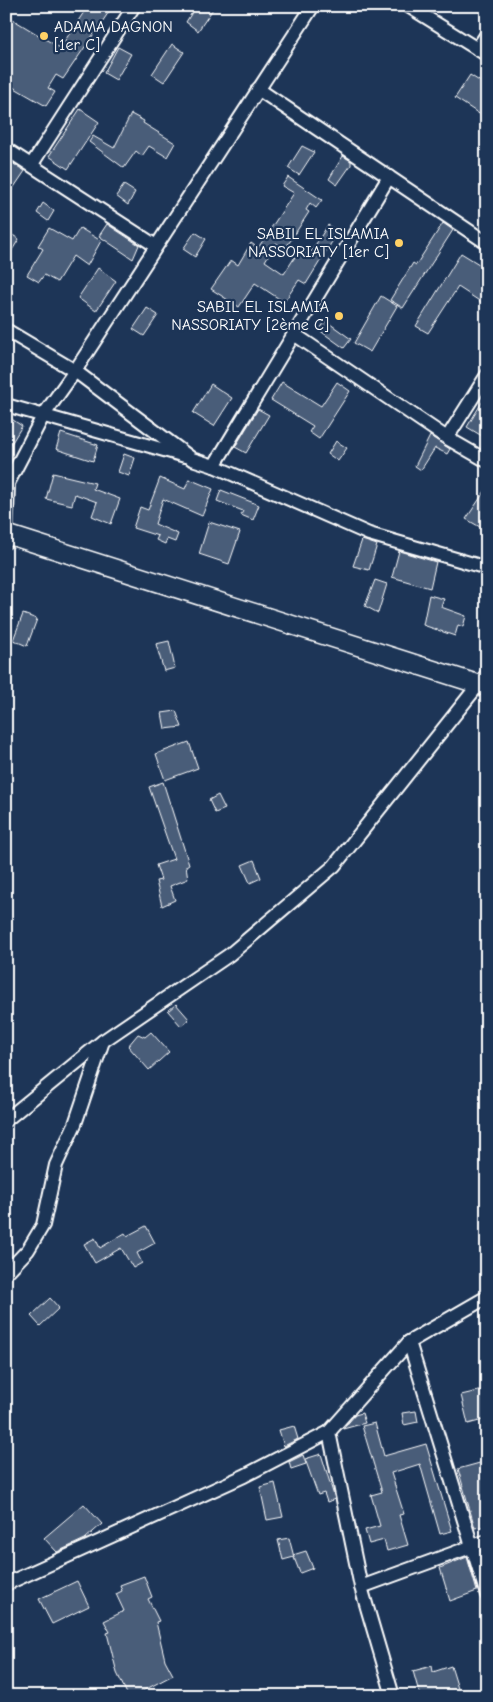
<svg xmlns="http://www.w3.org/2000/svg" width="493" height="1702" font-family="'Comic Neue',sans-serif">
	<style>
		.building { fill: #4a5d79; stroke: #fff }
		.lines { fill: none; stroke-linecap: round; stroke-linejoin: round }
		.street-casing { stroke: #fff; stroke-width: 16 }
		.secondary-casing { stroke: #fff; stroke-width: 21 }
		.street { stroke: #1d3557; stroke-width: 12 }
		.secondary { stroke: #1d3557; stroke-width: 18 }
		.poi-dot { fill: #ffd166; stroke: #1d3557; stroke-width: 2 }
		.labels { text-anchor: middle; dominant-baseline: central; stroke-width: 4.5; stroke-linejoin: round; paint-order: stroke }
		.poi-label { font-size: 16px; fill: #fff; stroke: #1d3557; text-anchor: end }
	</style>
	<rect width="100%" height="100%" fill="#1d3557"/>
	<filter id="ink" filterUnits="userSpaceOnUse"><feTurbulence type="fractalNoise" baseFrequency=".02" numOctaves="2"/><feDisplacementMap in="SourceGraphic" scale="10" xChannelSelector="R" yChannelSelector="G"/><feConvolveMatrix kernelMatrix="1 2 1 2 8 2 1 2 1" color-interpolation-filters="sRGB"/></filter>
	<g filter="url(#ink)">
		<g class="building">
			<path d="M 88,6 L 113,6 L 63,79 L 56,75 L 48,88 L 55,92 L 46,106 L 6,83 L 6,28 L 12,19 L 60,48 Z"/>
			<path d="M 196,6 L 215,6 L 198,31 L 186,22 Z"/>
			<path d="M 172,44 L 184,52 L 164,82 L 152,74 Z"/>
			<path d="M 118,47 L 131,54 L 116,80 L 104,73 Z"/>
			<path d="M 470,75 L 487,86 L 487,119 L 455,98 Z"/>
			<path d="M 80,109 L 99,122 L 68,169 L 49,156 Z"/>
			<path d="M 131,114 L 144,121 L 143,123 L 175,143 L 167,157 L 149,146 L 142,156 L 136,151 L 124,168 L 89,142 L 93,136 L 114,148 Z"/>
			<path d="M 302,146 L 314,152 L 299,175 L 288,168 Z"/>
			<path d="M 343,156 L 351,161 L 351,165 L 337,185 L 329,179 Z"/>
			<path d="M 12,163 L 25,171 L 6,199 L 6,172 Z"/>
			<path d="M 288,177 L 322,200 L 316,208 L 310,203 L 306,210 L 309,212 L 285,249 L 276,243 L 265,261 L 284,274 L 300,249 L 309,255 L 328,225 L 338,232 L 306,284 L 299,280 L 284,302 L 255,283 L 239,307 L 211,289 L 231,260 L 238,265 L 251,243 L 258,248 L 294,193 L 282,186 Z"/>
			<path d="M 124,185 L 135,192 L 128,205 L 116,196 Z"/>
			<path d="M 43,203 L 54,211 L 48,221 L 37,213 Z"/>
			<path d="M 443,223 L 453,230 L 403,308 L 390,300 L 413,263 L 416,265 Z"/>
			<path d="M 107,224 L 139,245 L 133,259 L 99,236 Z"/>
			<path d="M 49,228 L 72,241 L 80,228 L 101,241 L 87,266 L 73,256 L 57,282 L 44,275 L 39,282 L 27,275 L 43,249 L 38,246 Z"/>
			<path d="M 6,231 L 19,239 L 6,260 Z"/>
			<path d="M 195,232 L 206,239 L 195,257 L 183,249 Z"/>
			<path d="M 461,253 L 487,269 L 487,306 L 458,287 L 428,333 L 416,326 Z"/>
			<path d="M 98,268 L 116,281 L 96,311 L 78,298 Z"/>
			<path d="M 381,296 L 397,306 L 370,352 L 354,343 Z"/>
			<path d="M 147,308 L 158,315 L 144,336 L 133,329 Z"/>
			<path d="M 326,321 L 351,339 L 344,348 L 319,330 Z"/>
			<path d="M 282,382 L 321,406 L 337,382 L 350,391 L 319,439 L 309,432 L 313,426 L 271,400 Z"/>
			<path d="M 211,384 L 232,398 L 214,426 L 193,413 Z"/>
			<path d="M 487,394 L 487,439 L 467,427 Z"/>
			<path d="M 258,409 L 269,415 L 246,453 L 235,447 Z"/>
			<path d="M 10,418 L 22,426 L 6,452 L 6,425 Z"/>
			<path d="M 61,433 L 98,445 L 93,461 L 56,449 Z"/>
			<path d="M 430,436 L 450,449 L 447,454 L 435,448 L 421,470 L 415,466 Z"/>
			<path d="M 336,441 L 347,448 L 338,461 L 328,454 Z"/>
			<path d="M 124,454 L 135,458 L 129,476 L 118,472 Z"/>
			<path d="M 53,473 L 95,483 L 93,489 L 120,499 L 111,524 L 92,516 L 97,502 L 75,494 L 72,505 L 46,499 Z"/>
			<path d="M 160,478 L 185,489 L 189,479 L 213,489 L 202,516 L 163,499 L 155,524 L 178,534 L 175,542 L 167,539 L 165,544 L 156,540 L 158,536 L 133,528 L 140,507 L 148,510 Z"/>
			<path d="M 487,488 L 487,531 L 466,519 Z"/>
			<path d="M 221,490 L 259,505 L 253,520 L 241,515 L 243,511 L 217,501 Z"/>
			<path d="M 209,522 L 240,532 L 229,564 L 199,554 Z"/>
			<path d="M 362,540 L 377,545 L 369,570 L 353,566 Z"/>
			<path d="M 399,551 L 436,562 L 430,588 L 392,577 Z"/>
			<path d="M 375,580 L 387,584 L 378,613 L 365,606 Z"/>
			<path d="M 429,595 L 444,599 L 441,607 L 466,616 L 463,627 L 458,625 L 455,636 L 423,625 Z"/>
			<path d="M 23,614 L 37,619 L 27,646 L 13,640 Z"/>
			<path d="M 169,641 L 175,668 L 164,671 L 156,644 Z"/>
			<path d="M 176,711 L 182,727 L 165,729 L 162,713 Z"/>
			<path d="M 189,742 L 198,768 L 165,780 L 156,754 Z"/>
			<path d="M 163,782 L 189,864 L 186,866 L 188,879 L 170,886 L 175,900 L 162,906 L 156,881 L 161,880 L 156,865 L 174,859 L 149,787 Z"/>
			<path d="M 218,795 L 225,809 L 215,813 L 209,800 Z"/>
			<path d="M 254,860 L 261,878 L 250,883 L 242,865 Z"/>
			<path d="M 176,1004 L 189,1019 L 181,1026 L 168,1011 Z"/>
			<path d="M 151,1032 L 169,1052 L 149,1070 L 128,1046 L 138,1034 L 145,1037 Z"/>
			<path d="M 146,1226 L 155,1243 L 137,1253 L 142,1263 L 133,1268 L 121,1248 L 95,1263 L 84,1244 L 95,1238 L 100,1248 L 125,1233 L 127,1236 Z"/>
			<path d="M 50,1298 L 59,1308 L 40,1326 L 31,1316 Z"/>
			<path d="M 487,1389 L 487,1419 L 468,1424 L 461,1395 Z"/>
			<path d="M 416,1411 L 418,1422 L 404,1425 L 402,1413 Z"/>
			<path d="M 362,1413 L 365,1423 L 343,1429 L 355,1415 Z"/>
			<path d="M 375,1423 L 384,1456 L 426,1444 L 452,1531 L 440,1534 L 420,1464 L 391,1473 L 404,1514 L 399,1515 L 408,1545 L 387,1551 L 384,1540 L 369,1544 L 365,1530 L 380,1526 L 371,1495 L 382,1492 L 362,1426 Z"/>
			<path d="M 294,1426 L 298,1439 L 284,1446 L 279,1430 Z"/>
			<path d="M 321,1454 L 335,1499 L 327,1502 L 324,1493 L 318,1495 L 305,1459 Z"/>
			<path d="M 303,1455 L 306,1464 L 291,1469 L 289,1462 Z"/>
			<path d="M 487,1461 L 487,1526 L 475,1528 L 458,1469 Z"/>
			<path d="M 275,1483 L 283,1517 L 267,1520 L 260,1487 Z"/>
			<path d="M 84,1504 L 102,1524 L 85,1539 L 57,1552 L 44,1538 Z"/>
			<path d="M 289,1538 L 294,1557 L 283,1560 L 278,1540 Z"/>
			<path d="M 306,1551 L 313,1568 L 300,1573 L 293,1555 Z"/>
			<path d="M 467,1557 L 477,1591 L 450,1601 L 440,1568 Z"/>
			<path d="M 144,1576 L 152,1597 L 148,1599 L 159,1621 L 156,1622 L 165,1660 L 173,1675 L 133,1696 L 128,1696 L 117,1673 L 107,1633 L 110,1632 L 104,1621 L 124,1611 L 116,1594 L 122,1591 L 120,1585 Z"/>
			<path d="M 77,1581 L 89,1606 L 52,1624 L 39,1599 Z"/>
			<path d="M 432,1666 L 433,1672 L 451,1666 L 459,1692 L 446,1696 L 420,1696 L 413,1671 Z"/>
		</g>
		<g class="lines">
			<g class="street-casing">
				<g id="street">
					<path d="M 408,6 L 487,55"/>
					<path d="M 477,49 L 487,34"/>
					<path d="M 258,89 L 487,243"/>
					<path d="M 6,149 L 156,246"/>
					<path d="M 32,164 L 134,6"/>
					<path d="M 6,330 L 75,371 L 192,459 L 214,466 L 369,534 L 487,568"/>
					<path d="M 294,334 L 447,438 L 487,461"/>
					<path d="M 6,405 L 185,456"/>
					<path d="M 447,438 L 487,375"/>
					<path d="M 214,466 L 389,177"/>
					<path d="M 6,487 L 43,416 L 75,371 L 313,6"/>
					<path d="M 6,542 L 8,485"/>
					<path d="M 6,1120 L 103,1041 L 229,955 L 334,866 L 487,674"/>
					<path d="M 6,1273 L 28,1250 L 43,1225 L 56,1165 L 75,1124 L 103,1041"/>
					<path d="M 409,1342 L 487,1595"/>
					<path d="M 329,1432 L 361,1587 L 393,1696"/>
					<path d="M 6,1584 L 244,1476 L 329,1432 L 409,1342 L 487,1297"/>
					<path d="M 361,1587 L 487,1541"/>
				</g>
			</g>
			<g class="secondary-casing">
				<path id="secondary" d="M 6,534 L 487,687"/>
			</g>
			<use href="#street" class="street"/>
			<use href="#secondary" class="secondary"/>
		</g>
	</g>
	<g class="poi-dot">
		<circle cx="44" cy="36" r="5"/>
		<circle cx="399" cy="243" r="5"/>
		<circle cx="339" cy="316" r="5"/>
	</g>
	<g class="labels">
		<g class="poi-label">
			<text x="54" y="27" text-anchor="start">ADAMA DAGNON<tspan x="54" dy="18">[1er C]</tspan></text>
			<text x="389" y="234">SABIL EL ISLAMIA<tspan x="389" dy="18">NASSORIATY [1er C]</tspan></text>
			<text x="329" y="307">SABIL EL ISLAMIA<tspan x="329" dy="18">NASSORIATY [2ème C]</tspan></text>
		</g>
	</g>
	<rect width="493" height="1702" fill="none" stroke="#1d3557" stroke-width="25"/>
	<rect x="12" y="12" width="468" height="1677" fill="none" stroke="#fff" stroke-width="2" filter="url(#ink)"/>
</svg>
